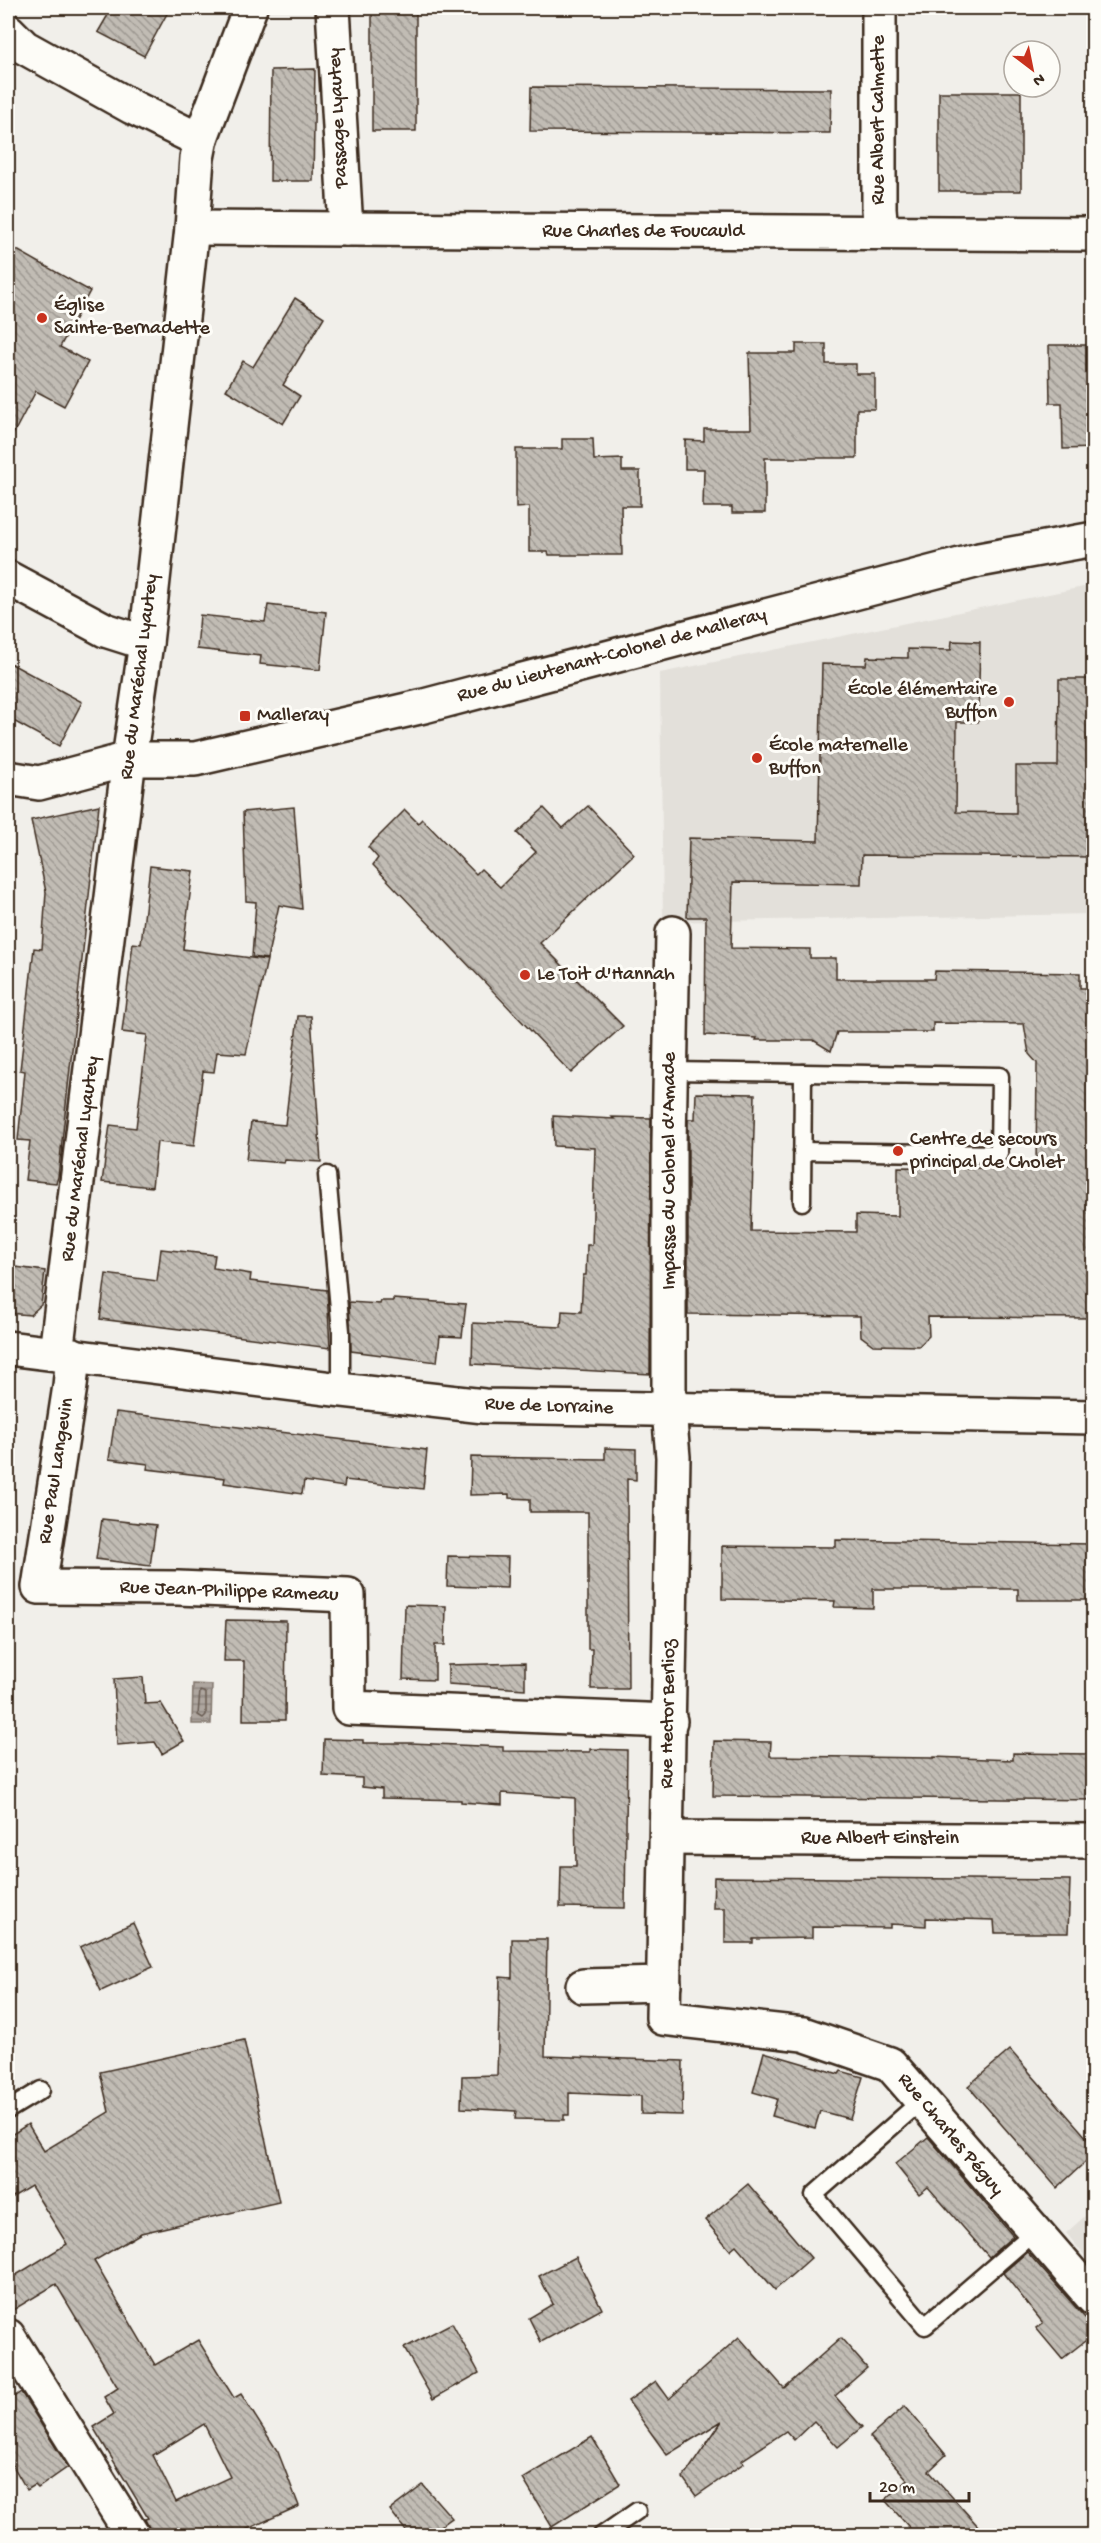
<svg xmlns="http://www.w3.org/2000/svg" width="1101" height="2543" font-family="'Gochi Hand',sans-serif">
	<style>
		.built { fill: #e3e0da }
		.water { fill: url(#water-rules); stroke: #80746b; stroke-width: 1.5 }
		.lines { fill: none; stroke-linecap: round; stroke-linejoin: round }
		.shore { stroke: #695c52; stroke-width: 1.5 }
		.building { fill: url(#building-back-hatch); stroke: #3b2a1e; stroke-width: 1.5; fill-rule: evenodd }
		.lane-casing { stroke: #3b2a1e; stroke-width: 21 }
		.street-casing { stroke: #3b2a1e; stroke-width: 38 }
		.secondary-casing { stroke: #3b2a1e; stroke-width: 38 }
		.lane { stroke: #fdfcf7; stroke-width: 16 }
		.street { stroke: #fdfcf7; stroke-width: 33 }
		.secondary { stroke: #fdfcf7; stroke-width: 33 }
		.poi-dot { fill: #c8321e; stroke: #fdfcf7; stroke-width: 2 }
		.labels { text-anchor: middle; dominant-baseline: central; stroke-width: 6; stroke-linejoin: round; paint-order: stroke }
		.street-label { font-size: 20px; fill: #3b2a1e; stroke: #fdfcf7 }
		.poi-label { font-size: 20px; fill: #3b2a1e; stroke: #fdfcf7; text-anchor: start }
	</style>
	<defs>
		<pattern id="water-rules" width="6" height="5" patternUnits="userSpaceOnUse" patternTransform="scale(1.5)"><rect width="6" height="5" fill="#aea69f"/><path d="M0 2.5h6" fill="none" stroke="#8f8781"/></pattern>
		<pattern id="building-back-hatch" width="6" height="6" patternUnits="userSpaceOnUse" patternTransform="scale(1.5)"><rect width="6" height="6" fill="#c1bcb4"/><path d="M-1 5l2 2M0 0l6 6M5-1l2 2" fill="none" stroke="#9e9992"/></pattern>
	</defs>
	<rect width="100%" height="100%" fill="#f1efea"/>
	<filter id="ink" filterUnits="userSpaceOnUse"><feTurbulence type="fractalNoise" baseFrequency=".0167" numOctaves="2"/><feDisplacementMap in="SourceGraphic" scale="12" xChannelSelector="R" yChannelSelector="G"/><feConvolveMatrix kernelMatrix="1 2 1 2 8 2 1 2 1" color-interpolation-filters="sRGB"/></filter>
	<g filter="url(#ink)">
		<g class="built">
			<path d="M 1093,585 L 1093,914 L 663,922 L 660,673 Z"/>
			<path d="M 1093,2209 L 1093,2266 L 1066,2233 Z"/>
		</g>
		<path class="water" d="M 193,1684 L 212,1685 L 211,1724 L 192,1724 Z"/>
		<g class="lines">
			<path class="shore" d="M 200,1691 L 206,1693 L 206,1715 L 203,1718 L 198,1715 Z"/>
		</g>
		<g class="building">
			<path d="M 112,8 L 170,8 L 144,56 L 98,32 Z"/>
			<rect x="372" y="8" width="44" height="123"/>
			<path d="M 315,69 L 313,181 L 270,181 L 271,70 Z"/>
			<path d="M 531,87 L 831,89 L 830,133 L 530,131 Z"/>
			<rect x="939" y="92" width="82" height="99"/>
			<path d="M 8,245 L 90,291 L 60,347 L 88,362 L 64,406 L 36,391 L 8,444 Z"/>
			<path d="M 295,298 L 324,317 L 283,385 L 300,396 L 283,424 L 226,390 L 243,361 L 253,367 Z"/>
			<path d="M 796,344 L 826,344 L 826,364 L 856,364 L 856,374 L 875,374 L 875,409 L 857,409 L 857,458 L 765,458 L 765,513 L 732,513 L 732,507 L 703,507 L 704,469 L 685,469 L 685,440 L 704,441 L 704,429 L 751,429 L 749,353 L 796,353 Z"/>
			<path d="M 1049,345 L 1094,345 L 1094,448 L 1063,449 L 1062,403 L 1050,403 Z"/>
			<path d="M 562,439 L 593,439 L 594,460 L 622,459 L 622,471 L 640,471 L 640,506 L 621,506 L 622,555 L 549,555 L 548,552 L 529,552 L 529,507 L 516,508 L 516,449 L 562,449 Z"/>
			<path d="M 268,605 L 326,612 L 320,670 L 260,664 L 261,656 L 197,649 L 200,615 L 265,622 Z"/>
			<path d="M 952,641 L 980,642 L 978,722 L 957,722 L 956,812 L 1016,813 L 1016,766 L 1058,766 L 1059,679 L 1094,679 L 1094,857 L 862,855 L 861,884 L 733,882 L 731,948 L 810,949 L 810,958 L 836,958 L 836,979 L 934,979 L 935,971 L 1080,973 L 1080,988 L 1094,988 L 1094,1318 L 928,1317 L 929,1336 L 919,1346 L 873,1345 L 861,1336 L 860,1316 L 688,1314 L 688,1119 L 695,1119 L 696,1093 L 755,1094 L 751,1231 L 856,1232 L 856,1215 L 898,1216 L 898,1167 L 1036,1169 L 1037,1063 L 1029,1054 L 1024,1024 L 933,1023 L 933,1032 L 837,1032 L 831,1051 L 813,1040 L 756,1040 L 757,1038 L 705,1035 L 706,917 L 687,917 L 689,838 L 818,841 L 822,664 L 866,665 L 867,657 L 908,658 L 908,649 L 951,650 Z"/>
			<path d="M 8,662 L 82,702 L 59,746 L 8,718 Z"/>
			<path d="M 99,805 L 58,1177 L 56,1183 L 25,1180 L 30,1141 L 18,1140 L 25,1071 L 20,1070 L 34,948 L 42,949 L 46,892 L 31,820 Z"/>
			<path d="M 588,806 L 634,854 L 540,943 L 623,1026 L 571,1073 L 373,865 L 378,858 L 368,847 L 405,810 L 418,823 L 422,819 L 476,874 L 481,869 L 500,887 L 536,852 L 517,833 L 544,808 L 563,828 Z"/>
			<path d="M 294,807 L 302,909 L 279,905 L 267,959 L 252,957 L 256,902 L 246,901 L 243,812 Z"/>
			<path d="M 150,866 L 193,871 L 183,949 L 267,960 L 246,1054 L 217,1052 L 214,1072 L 203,1071 L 194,1146 L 157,1142 L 152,1187 L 102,1182 L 110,1125 L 136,1128 L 147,1035 L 122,1032 L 133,943 L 141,944 Z"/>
			<path d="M 298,1016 L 311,1016 L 321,1162 L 285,1160 L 284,1163 L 246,1160 L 251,1122 L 285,1125 Z"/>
			<path d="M 553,1116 L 614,1119 L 612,1117 L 651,1118 L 650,1374 L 472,1364 L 473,1323 L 561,1327 L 562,1311 L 581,1312 L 583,1275 L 586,1275 L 587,1245 L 592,1245 L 595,1148 L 554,1146 Z"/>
			<path d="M 161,1249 L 215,1255 L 213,1268 L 251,1274 L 250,1281 L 327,1290 L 330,1348 L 100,1319 L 106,1274 L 157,1281 Z"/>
			<path d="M 8,1266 L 45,1271 L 41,1305 L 30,1315 L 8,1313 Z"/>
			<path d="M 393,1299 L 466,1304 L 462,1337 L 440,1336 L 437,1362 L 351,1351 L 349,1302 L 380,1304 L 381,1301 L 393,1301 Z"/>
			<path d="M 116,1412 L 427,1450 L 423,1489 L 345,1480 L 344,1487 L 304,1481 L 302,1494 L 224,1483 L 225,1478 L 147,1469 L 148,1464 L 109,1459 Z"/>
			<path d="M 605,1448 L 636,1449 L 636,1480 L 627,1479 L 628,1689 L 591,1689 L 592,1649 L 588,1649 L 588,1512 L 530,1512 L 530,1499 L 509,1498 L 509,1494 L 470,1495 L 471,1457 L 605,1459 Z"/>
			<path d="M 102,1519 L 156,1525 L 150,1566 L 96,1559 Z"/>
			<path d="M 836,1540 L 1094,1544 L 1094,1600 L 1018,1600 L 1018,1589 L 873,1589 L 873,1608 L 834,1607 L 835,1601 L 722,1599 L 722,1546 L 836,1547 Z"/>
			<path d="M 448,1556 L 508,1557 L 507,1588 L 447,1586 Z"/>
			<path d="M 405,1605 L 446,1606 L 445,1645 L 435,1645 L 435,1680 L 403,1679 Z"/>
			<path d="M 226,1620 L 286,1621 L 285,1720 L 243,1720 L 244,1661 L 224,1661 Z"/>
			<path d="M 525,1663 L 525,1689 L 448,1684 L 448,1665 Z"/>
			<path d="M 143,1677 L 145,1704 L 161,1703 L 184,1741 L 162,1754 L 155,1742 L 117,1745 L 114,1679 Z"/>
			<path d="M 324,1739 L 363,1740 L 363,1743 L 411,1743 L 503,1747 L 503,1751 L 590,1752 L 590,1749 L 627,1750 L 625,1908 L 560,1907 L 561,1866 L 576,1866 L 575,1798 L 502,1793 L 502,1805 L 461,1802 L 461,1800 L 382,1798 L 382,1789 L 362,1787 L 362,1778 L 323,1776 Z"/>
			<path d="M 714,1741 L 771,1742 L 770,1756 L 934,1758 L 934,1757 L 1013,1760 L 1013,1753 L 1091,1754 L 1094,1800 L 713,1796 Z"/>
			<path d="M 714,1877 L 1070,1880 L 1068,1933 L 995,1933 L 994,1920 L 926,1918 L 926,1926 L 890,1924 L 890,1928 L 812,1927 L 812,1938 L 753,1939 L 753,1943 L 725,1943 L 725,1908 L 713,1908 Z"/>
			<path d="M 133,1923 L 153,1967 L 101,1991 L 80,1947 Z"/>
			<path d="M 512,1939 L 547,1939 L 545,2056 L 683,2061 L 682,2115 L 641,2114 L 641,2096 L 569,2093 L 569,2115 L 564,2115 L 564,2120 L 515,2119 L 516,2111 L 461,2108 L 462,2076 L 497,2075 L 500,1977 L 512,1978 Z"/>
			<path d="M 244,2040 L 279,2202 L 141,2233 L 94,2261 L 155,2365 L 198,2340 L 234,2398 L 241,2394 L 278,2452 L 299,2506 L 234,2535 L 152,2535 L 145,2519 L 148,2518 L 93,2427 L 114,2414 L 104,2397 L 118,2388 L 56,2284 L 8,2313 L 8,2280 L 67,2244 L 31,2186 L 8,2200 L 8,2137 L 28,2124 L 44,2151 L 109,2112 L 100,2072 ZM 204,2424 L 230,2477 L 176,2502 L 153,2455 Z"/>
			<path d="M 1010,2050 L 1094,2146 L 1094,2154 L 1057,2188 L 968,2086 Z"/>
			<path d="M 764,2052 L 839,2074 L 841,2071 L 863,2077 L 850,2119 L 820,2111 L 815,2128 L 772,2116 L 777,2099 L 753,2092 Z"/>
			<path d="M 928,2137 L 1013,2236 L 989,2257 L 928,2187 L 919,2194 L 895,2164 Z"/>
			<path d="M 748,2184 L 811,2258 L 775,2290 L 736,2245 L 730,2250 L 705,2220 Z"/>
			<path d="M 1027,2252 L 1094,2328 L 1094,2334 L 1062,2359 L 1036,2328 L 1043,2323 L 1003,2273 Z"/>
			<path d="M 576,2257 L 602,2309 L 541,2342 L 529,2318 L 553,2304 L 539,2276 Z"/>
			<path d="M 452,2323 L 479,2373 L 433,2399 L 404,2348 Z"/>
			<path d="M 739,2337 L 784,2388 L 841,2338 L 867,2368 L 835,2396 L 862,2427 L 838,2447 L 814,2421 L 794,2440 L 786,2431 L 741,2461 L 744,2463 L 696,2496 L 683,2478 L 722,2421 L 667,2455 L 628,2401 L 656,2381 L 669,2399 Z"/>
			<path d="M 21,2392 L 68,2467 L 38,2488 L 35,2485 L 27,2490 L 8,2457 L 8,2401 Z"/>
			<path d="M 905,2406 L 946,2455 L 929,2471 L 986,2535 L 916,2535 L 885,2500 L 908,2480 L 870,2437 Z"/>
			<path d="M 592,2437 L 620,2484 L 552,2527 L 523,2479 Z"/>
			<path d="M 423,2485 L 452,2518 L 428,2535 L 409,2535 L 390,2510 Z"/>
		</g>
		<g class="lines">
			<g class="lane-casing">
				<g id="lane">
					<path d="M 670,1071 L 1000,1076 L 999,1154 L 802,1151"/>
					<path d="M 327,1175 L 341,1331 L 341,1390"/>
					<path d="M 802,1202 L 803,1073"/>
					<path d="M 921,2101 L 814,2195 L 925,2326 L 1033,2233"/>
					<path d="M 8,2110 L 41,2090"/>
					<path d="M 601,2536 L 637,2511"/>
				</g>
			</g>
			<g class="street-casing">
				<g id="street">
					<path d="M 333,8 L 346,229"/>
					<path d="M 879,8 L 879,209 L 881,232"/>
					<path d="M 8,31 L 24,47 L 132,107 L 189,135 L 201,138"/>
					<path d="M 192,228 L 1094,234"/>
					<path d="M 8,578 L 105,630 L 146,643"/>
					<path d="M 8,778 L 39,783 L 129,759 L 195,759 L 424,706 L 979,560 L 1094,539"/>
					<path d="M 673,933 L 669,1143 L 669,1410 L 673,1457 L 663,2018 L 803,2034 L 890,2064 L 1094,2299"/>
					<path d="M 56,1353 L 129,759 L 146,643 L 192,228 L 197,158 L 201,138 L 250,8"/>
					<path d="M 73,1355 L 70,1386 L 39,1587 L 178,1588 L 348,1595 L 349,1708 L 670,1721"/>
					<path d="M 667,1838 L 1094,1841"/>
					<path d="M 583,1986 L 664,1984"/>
					<path d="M 8,2336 L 133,2536"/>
				</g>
			</g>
			<g class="secondary-casing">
				<path id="secondary" d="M 8,1348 L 341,1390 L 484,1406 L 1094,1417"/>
			</g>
			<use href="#lane" class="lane"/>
			<use href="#street" class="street"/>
			<use href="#secondary" class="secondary"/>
		</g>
	</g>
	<g class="poi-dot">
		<circle cx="42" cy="318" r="6"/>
		<circle cx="1009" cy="702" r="6"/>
		<rect x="239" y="710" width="12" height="12" rx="3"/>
		<circle cx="757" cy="758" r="6"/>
		<circle cx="525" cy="975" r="6"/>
		<circle cx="898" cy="1151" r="6"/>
	</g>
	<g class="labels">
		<g class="street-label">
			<text transform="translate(339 118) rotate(-93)">Passage Lyautey</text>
			<text transform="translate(879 120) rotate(-90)">Rue Albert Calmette</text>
			<text x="643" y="232">Rue Charles de Foucauld</text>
			<text transform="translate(612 656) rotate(-15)">Rue du Lieutenant-Colonel de Malleray</text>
			<text transform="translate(140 677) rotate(-83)">Rue du Maréchal Lyautey</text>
			<text transform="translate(81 1159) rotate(-83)">Rue du Maréchal Lyautey</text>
			<text transform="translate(670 1171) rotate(-90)">Impasse du Colonel d’Amade</text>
			<text transform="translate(549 1407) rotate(2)">Rue de Lorraine</text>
			<text transform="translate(57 1471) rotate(-81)">Rue Paul Langevin</text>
			<text transform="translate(229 1592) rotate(2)">Rue Jean-Philippe Rameau</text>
			<text transform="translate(669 1714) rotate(-89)">Rue Hector Berlioz</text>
			<text x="880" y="1839">Rue Albert Einstein</text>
			<text transform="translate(950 2135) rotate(50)">Rue Charles Péguy</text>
		</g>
		<g class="poi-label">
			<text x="54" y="306">Église<tspan x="54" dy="23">Sainte-Bernadette</tspan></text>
			<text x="997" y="690" text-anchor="end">École élémentaire<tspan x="997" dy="23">Buffon</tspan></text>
			<text x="257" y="716">Malleray</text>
			<text x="769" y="746">École maternelle<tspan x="769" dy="23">Buffon</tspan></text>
			<text x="537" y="975">Le Toit d'Hannah</text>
			<text x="910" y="1140">Centre de secours<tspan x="910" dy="23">principal de Cholet</tspan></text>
		</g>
	</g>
	<rect width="1101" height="2543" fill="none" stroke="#fdfcf7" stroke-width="30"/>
	<rect x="15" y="15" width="1071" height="2513" fill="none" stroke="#3b2a1e" stroke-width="2" filter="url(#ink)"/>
	<g transform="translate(1032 69) rotate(148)"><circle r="28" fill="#fdfcf7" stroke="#afa8a0" stroke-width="1.5"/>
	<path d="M0-4.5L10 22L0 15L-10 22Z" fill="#c8321e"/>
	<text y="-9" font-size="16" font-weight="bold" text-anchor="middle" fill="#3b2a1e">N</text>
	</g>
	<path d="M870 2492v9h99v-9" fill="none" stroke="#3b2a1e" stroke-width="3"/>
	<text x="879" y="2492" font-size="18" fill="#3b2a1e" stroke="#fdfcf7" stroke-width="4.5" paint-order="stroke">20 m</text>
</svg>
